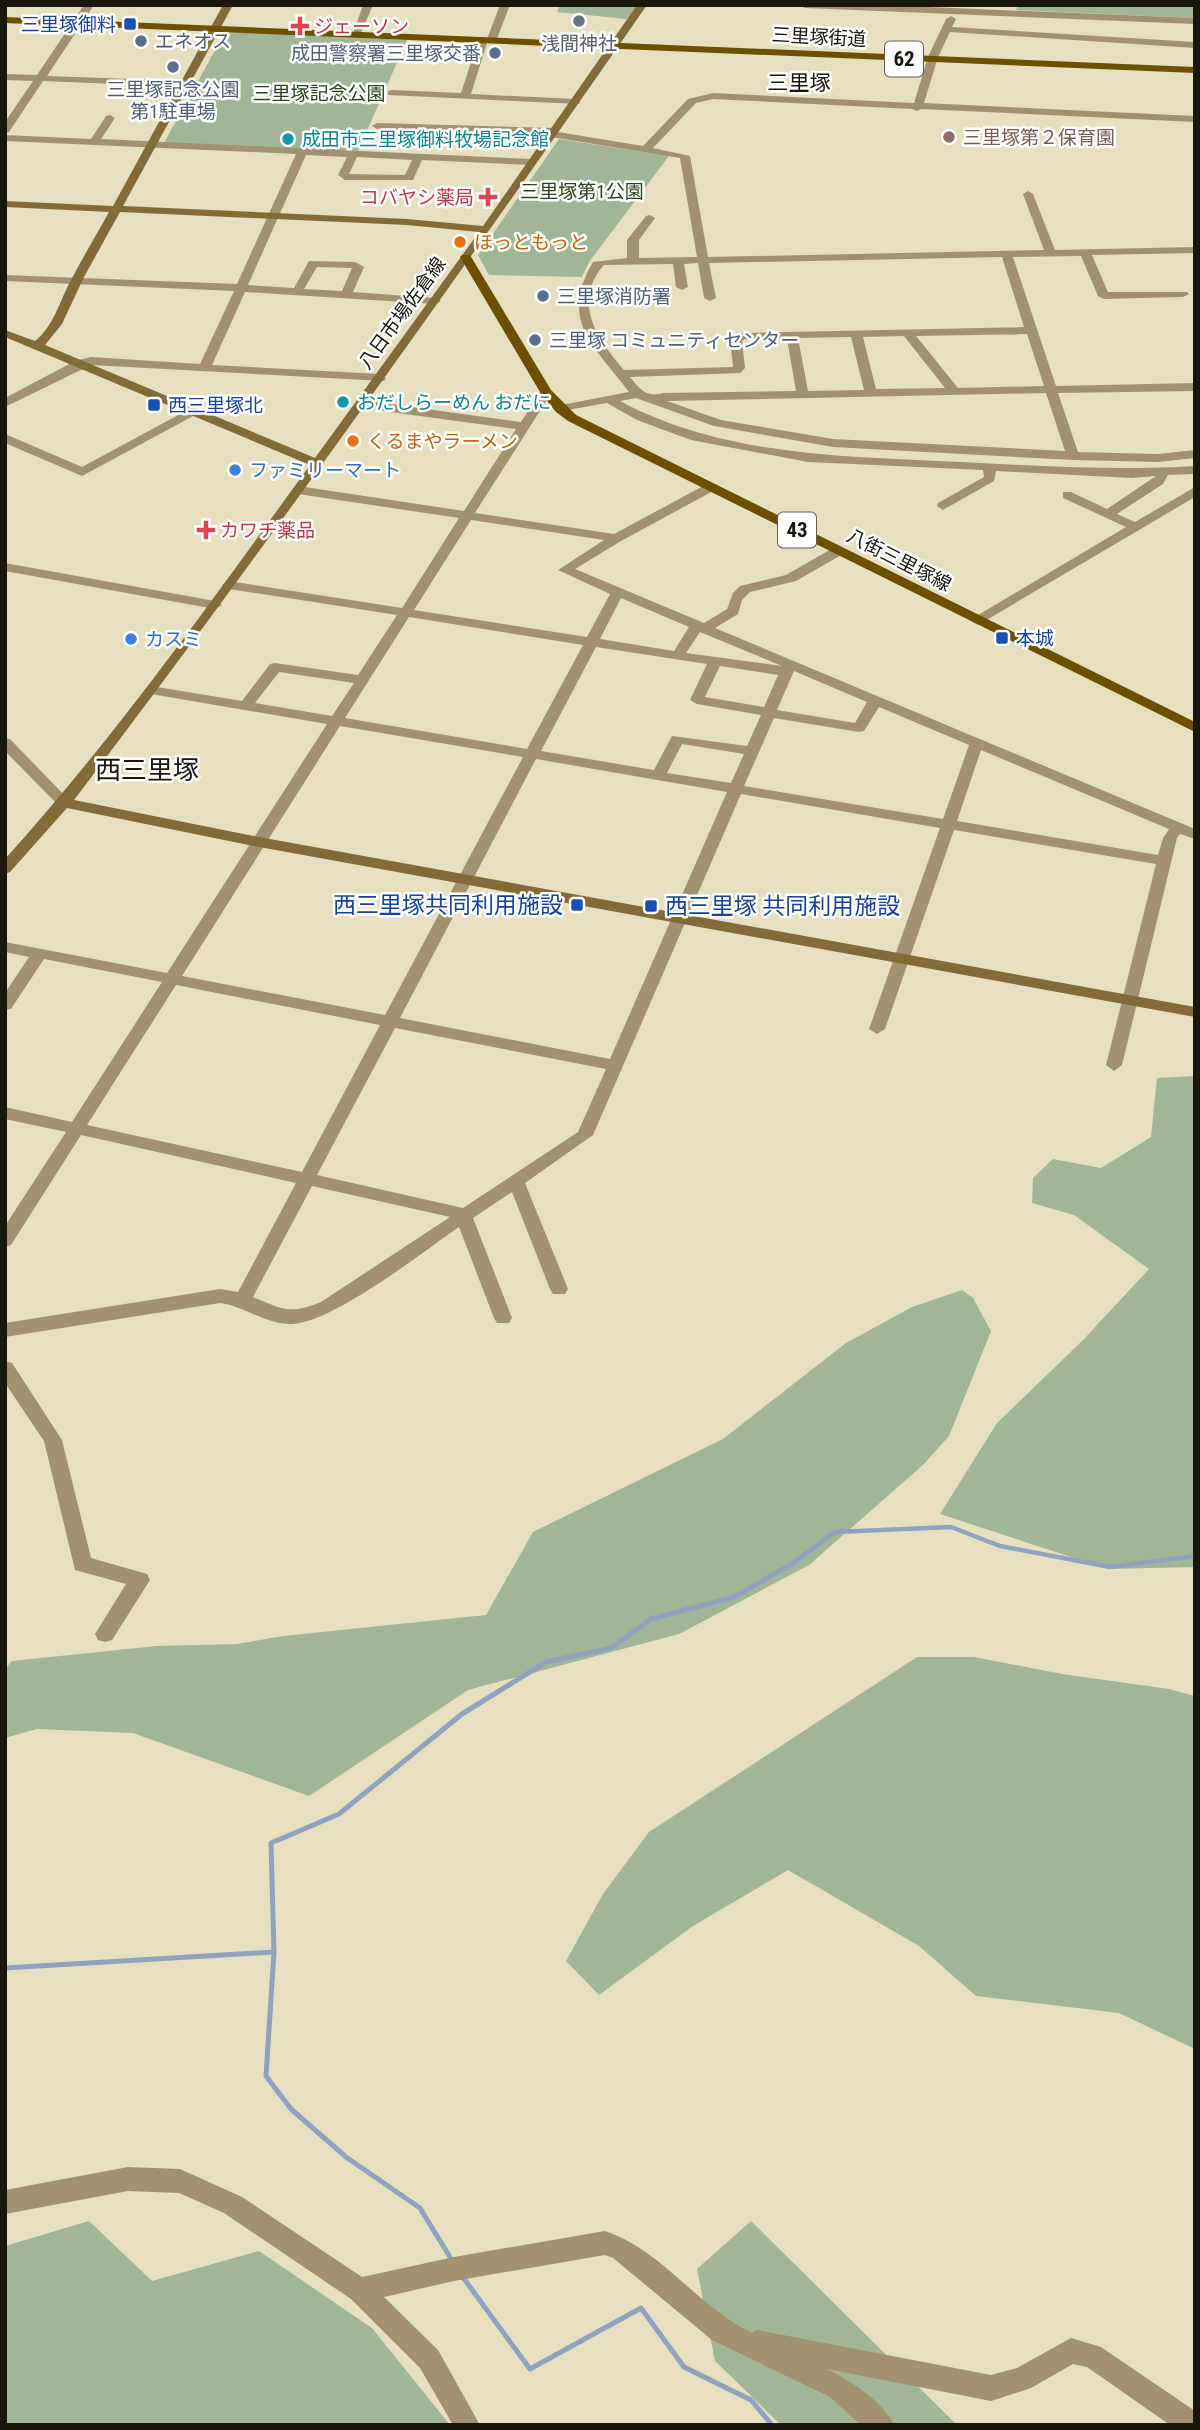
<svg xmlns="http://www.w3.org/2000/svg" width="1200" height="2430" font-family="'Roboto Condensed','Noto Sans JP',sans-serif">
	<style>
		.green { fill: #a1b597 }
		.lines { fill: none; stroke-linecap: round; stroke-linejoin: round }
		.stream-far1 { stroke: #90a2c0; stroke-width: 4.5 }
		.stream { stroke: #90a2c0; stroke-width: 5 }
		.street { fill: #a19171; fill-rule: evenodd }
		.secondary { fill: #826b39; fill-rule: evenodd }
		.primary { fill: #6c5000; fill-rule: evenodd }
		.worship-dot { fill: #6b7280; stroke: #fff; stroke-width: 2.5 }
		.transit-dot { fill: #1a4fb4; stroke: #fff; stroke-width: 2.5 }
		.health-dot { fill: #e0444e; stroke: #fff; stroke-width: 2.5 }
		.service-dot { fill: #5c6f8a; stroke: #fff; stroke-width: 2.5 }
		.education-dot { fill: #8d6e63; stroke: #fff; stroke-width: 2.5 }
		.culture-dot { fill: #0f9aa8; stroke: #fff; stroke-width: 2.5 }
		.food-dot { fill: #e8710a; stroke: #fff; stroke-width: 2.5 }
		.shop-dot { fill: #3f7fe0; stroke: #fff; stroke-width: 2.5 }
		.labels { text-anchor: middle; dominant-baseline: central; stroke-width: 5; stroke-linejoin: round; paint-order: stroke }
		.far-transit-label { font-size: 19px; fill: #164399; stroke: #fff; text-anchor: start }
		.far-health-label { font-size: 19px; fill: #be3a42; stroke: #fff; text-anchor: start }
		.far-street-label { font-size: 19px; fill: #19160b; stroke: #fff }
		.far-service-label { font-size: 19px; fill: #4e5e75; stroke: #fff; text-anchor: start }
		.far-worship-label { font-size: 19px; fill: #5b616d; stroke: #fff }
		.far-park-label { font-size: 19px; fill: #2a4618; stroke: #fff }
		.far-education-label { font-size: 19px; fill: #785e54; stroke: #fff; text-anchor: start }
		.far-culture-label { font-size: 19px; fill: #0d838f; stroke: #fff; text-anchor: start }
		.far-food-label { font-size: 19px; fill: #c56008; stroke: #fff; text-anchor: start }
		.far-shop-label { font-size: 19px; fill: #366cbe; stroke: #fff; text-anchor: start }
		.shield { fill: #fff; stroke: #5e5c54; stroke-width: 2 }
		.shield-label { font-size: 21px; font-weight: bold; fill: #19160b }
		.far-neighbourhood-label { font-size: 21px; fill: #19160b; stroke: #fff }
		.transit-label { font-size: 23px; fill: #164399; stroke: #fff; text-anchor: end }
		.quarter-label { font-size: 26px; fill: #19160b; stroke: #fff }
	</style>
	<rect width="100%" height="100%" fill="#e7e0c0"/>
	<g class="green">
		<path d="M 560,5 L 637,5 L 627,19 L 557,12 Z"/>
		<path d="M 1018,5 L 1195,5 L 1195,18 L 1016,10 Z"/>
		<path d="M 233,32 L 407,40 L 358,151 L 164,143 L 224,34 Z"/>
		<path d="M 559,139 L 669,156 L 589,262 L 582,277 L 489,275 L 478,255 Z"/>
		<path d="M 1195,1076 L 1195,1567 L 1108,1569 L 940,1514 L 997,1423 L 1083,1340 L 1149,1269 L 1074,1215 L 1032,1203 L 1033,1178 L 1053,1159 L 1101,1168 L 1151,1137 L 1157,1078 Z"/>
		<path d="M 962,1290 L 973,1298 L 991,1331 L 949,1436 L 923,1465 L 809,1565 L 679,1634 L 468,1690 L 309,1796 L 133,1733 L 37,1729 L 5,1738 L 5,1669 L 12,1661 L 156,1646 L 237,1644 L 283,1636 L 486,1615 L 533,1532 L 723,1439 L 846,1343 L 912,1307 Z"/>
		<path d="M 917,1657 L 974,1657 L 1062,1674 L 1169,1689 L 1195,1696 L 1195,2049 L 1119,2013 L 976,1996 L 919,1946 L 788,1870 L 693,1926 L 599,1995 L 566,1961 L 603,1894 L 649,1832 Z"/>
		<path d="M 89,2221 L 152,2281 L 259,2251 L 372,2328 L 450,2425 L 5,2425 L 5,2246 Z"/>
		<path d="M 751,2221 L 957,2425 L 781,2425 L 715,2361 L 697,2269 Z"/>
	</g>
	<g class="lines">
		<path class="stream-far1" d="M 763,1580 L 792,1564 L 835,1532 L 951,1527 L 1000,1546 L 1110,1567 L 1195,1556"/>
		<g class="stream">
			<path d="M 5,1968 L 274,1952"/>
			<path d="M 453,2262 L 420,2208 L 346,2157 L 291,2109 L 266,2076 L 274,1952 L 271,1843 L 339,1814 L 462,1714 L 546,1662 L 611,1648 L 651,1619 L 734,1597 L 766,1579"/>
			<path d="M 462,2276 L 530,2369 L 641,2308 L 684,2367 L 751,2400 L 772,2425"/>
		</g>
		<g class="street">
			<path d="M 84,5 L 94,5 L 47,76 L 188,81 L 193,84 L 188,87 L 43,81 L 9,132 L 5,133 L 5,122 L 33,81 L 5,80 L 5,74 L 37,75 Z"/>
			<path d="M 363,5 L 373,5 L 360,35 L 352,37 Z"/>
			<path d="M 500,5 L 510,5 L 496,41 L 487,43 L 471,94 L 575,99 L 580,102 L 579,104 L 388,95 L 388,91 L 392,90 L 461,93 L 478,41 L 487,39 Z"/>
			<path d="M 800,5 L 880,5 L 1195,18 L 1195,24 L 805,8 Z"/>
			<path d="M 951,16 L 956,19 L 952,27 L 1195,42 L 1195,48 L 950,32 L 938,57 L 924,103 L 1195,116 L 1195,122 L 921,109 L 917,111 L 912,109 L 713,99 L 696,103 L 653,148 L 690,156 L 708,257 L 1044,250 L 1023,194 L 1028,191 L 1033,194 L 1055,250 L 1195,247 L 1195,253 L 1092,255 L 1108,292 L 1187,292 L 1189,294 L 1183,297 L 1104,299 L 1098,296 L 1081,256 L 1013,257 L 1056,386 L 1195,383 L 1195,391 L 1058,393 L 1078,452 L 1158,454 L 1195,450 L 1195,458 L 1158,462 L 1073,460 L 833,447 L 714,426 L 636,398 L 620,401 C 724,457 846,456 962,462 C 1040,466 1117,471 1195,466 L 1195,474 L 1168,475 L 1163,484 L 1117,514 L 1135,522 L 1195,487 L 1195,497 L 978,625 L 971,621 L 973,618 L 1126,527 L 1063,498 L 1063,492 L 1071,492 L 1107,509 L 1156,476 L 1132,478 L 996,471 L 994,481 L 943,510 L 937,506 L 938,503 L 984,477 L 983,470 L 808,462 L 691,440 L 637,420 L 607,403 L 556,412 L 556,406 L 629,392 C 595,346 558,322 593,262 L 627,258 L 627,240 L 646,216 L 650,215 L 655,218 L 639,240 L 639,258 L 697,257 L 680,158 L 551,137 L 546,134 L 377,129 L 372,126 L 377,123 L 554,128 L 558,132 L 643,146 L 688,99 L 713,93 L 914,103 L 928,57 L 946,19 ZM 1002,257 L 1024,327 L 743,333 L 730,339 L 733,367 L 624,370 C 598,340 571,302 604,265 L 673,264 L 676,287 L 682,290 L 688,287 L 684,264 L 698,263 L 704,298 L 710,301 L 716,298 L 709,263 ZM 1027,334 L 1044,386 L 958,388 L 916,336 ZM 904,336 L 945,388 L 876,389 L 863,337 ZM 851,337 L 864,390 L 808,391 L 798,338 ZM 745,339 L 787,339 L 796,391 L 663,393 C 646,398 640,389 630,377 L 740,373 L 745,368 L 742,341 ZM 1046,393 L 1065,451 L 833,439 L 721,420 L 667,401 Z"/>
			<path d="M 110,115 L 115,118 L 101,139 L 532,159 L 537,162 L 532,165 L 422,160 L 413,180 L 345,180 L 338,175 L 347,157 L 306,155 L 248,285 L 294,288 L 309,261 L 355,262 L 364,267 L 353,292 L 435,298 L 441,301 L 435,304 L 245,292 L 212,365 L 380,374 L 386,378 L 384,381 L 91,365 L 5,407 L 5,398 L 75,361 L 91,357 L 200,364 L 234,291 L 5,281 L 5,275 L 237,284 L 296,154 L 5,141 L 5,135 L 91,139 L 106,116 ZM 357,157 L 412,160 L 405,175 L 349,174 ZM 317,267 L 352,268 L 342,291 L 304,289 Z"/>
			<path d="M 546,388 L 552,392 L 475,513 L 614,534 L 707,484 L 715,484 L 715,490 L 621,541 L 575,569 L 704,623 L 727,609 L 733,593 L 740,586 L 786,575 L 833,548 L 843,548 L 843,554 L 796,581 L 750,592 L 742,600 L 738,614 L 715,628 L 1195,829 L 1195,839 L 1180,834 L 1177,838 L 1122,1065 L 1114,1071 L 1106,1065 L 1156,864 L 954,830 L 885,1029 L 877,1034 L 869,1029 L 940,828 L 741,794 L 593,1135 L 525,1183 L 568,1289 L 565,1294 L 553,1294 L 550,1289 L 512,1192 L 473,1218 L 512,1318 L 509,1323 L 497,1323 L 494,1318 L 459,1227 C 423,1252 332,1323 292,1324 C 267,1325 244,1306 220,1303 L 5,1337 L 5,1323 L 220,1289 L 238,1292 L 296,1183 L 81,1135 L 11,1245 L 5,1247 L 5,1226 L 66,1132 L 5,1119 L 5,1107 L 72,1122 L 162,982 L 44,959 L 11,1009 L 5,1010 L 5,993 L 29,957 L 5,952 L 5,942 L 167,973 L 327,724 L 151,694 L 144,690 L 151,686 L 242,701 L 270,664 L 275,663 L 358,675 L 397,615 L 229,589 L 222,585 L 229,581 L 402,608 L 459,518 L 298,494 L 292,490 L 298,486 L 464,511 L 516,429 L 361,408 L 355,404 L 361,400 L 521,422 L 542,389 ZM 471,520 L 604,540 L 558,570 L 610,594 L 587,637 L 414,610 ZM 621,598 L 689,627 L 674,651 L 600,639 ZM 409,617 L 583,645 L 527,749 L 345,718 ZM 700,632 L 782,666 L 686,653 ZM 596,647 L 707,664 L 690,700 L 697,704 L 761,715 L 747,746 L 672,736 L 654,770 L 541,751 ZM 720,666 L 778,675 L 764,707 L 705,697 ZM 794,671 L 867,702 L 855,723 L 777,710 ZM 279,672 L 354,683 L 332,716 L 255,703 ZM 879,707 L 969,745 L 943,819 L 744,786 L 774,718 L 859,732 L 864,731 ZM 340,726 L 523,757 L 385,1015 L 182,976 ZM 682,744 L 744,754 L 731,783 L 667,773 ZM 981,750 L 1169,829 L 1163,838 L 1158,855 L 957,821 ZM 536,759 L 727,792 L 610,1059 L 400,1018 ZM 176,985 L 380,1025 L 302,1172 L 87,1125 ZM 395,1028 L 606,1069 L 578,1132 L 463,1208 L 317,1175 ZM 312,1186 L 450,1217 L 321,1302 C 290,1315 282,1309 253,1297 Z"/>
			<path d="M 193,407 L 197,408 L 197,414 L 82,476 L 5,443 L 5,434 L 82,467 Z"/>
			<path d="M 5,563 L 215,601 L 222,605 L 215,609 L 5,571 Z"/>
			<path d="M 5,738 L 10,739 L 69,800 L 71,803 L 69,806 L 59,806 L 5,751 Z"/>
			<path d="M 5,1361 L 12,1363 L 62,1440 L 91,1558 L 147,1574 L 150,1580 L 112,1640 L 105,1642 L 98,1640 L 95,1634 L 126,1584 L 75,1570 L 44,1441 L 5,1383 Z"/>
			<path d="M 128,2167 L 180,2169 L 242,2197 L 362,2277 L 454,2257 L 605,2231 C 662,2250 698,2307 752,2333 L 757,2330 L 991,2375 L 1017,2368 L 1071,2338 L 1101,2347 L 1195,2411 L 1195,2425 L 1170,2425 L 1087,2367 L 1073,2364 L 1031,2388 L 991,2401 L 827,2369 C 848,2379 885,2403 894,2425 L 861,2425 L 830,2397 L 712,2340 L 613,2258 L 605,2255 L 454,2281 L 384,2297 L 438,2350 L 480,2425 L 453,2425 L 420,2368 L 351,2299 L 224,2213 L 179,2193 L 128,2191 L 5,2214 L 5,2190 Z"/>
		</g>
		<path class="secondary" d="M 223,5 L 233,5 L 123,206 L 407,219 L 483,226 L 637,5 L 647,5 C 460,274 271,540 74,800 L 259,837 L 1195,1007 L 1195,1017 L 259,847 L 67,808 L 10,872 L 5,874 L 5,859 C 116,736 213,599 310,465 L 5,337 L 5,330 L 35,341 C 54,326 60,300 71,280 C 83,257 97,234 109,212 L 5,207 L 5,201 L 113,206 ZM 120,212 L 407,225 L 479,232 L 315,458 L 45,345 L 62,324 L 84,277 Z"/>
		<g class="primary">
			<path d="M 5,17 L 1195,67 L 1195,73 L 5,23 Z"/>
			<path d="M 462,255 L 470,255 L 551,390 L 576,415 L 1195,722 L 1195,732 L 568,421 L 556,412 L 540,392 L 460,257 Z"/>
		</g>
	</g>
	<circle class="worship-dot" cx="579" cy="21" r="7"/>
	<g class="transit-dot">
		<rect x="123" y="17" width="14" height="14" rx="3.5"/>
		<rect x="147" y="398" width="14" height="14" rx="3.5"/>
		<rect x="995" y="631" width="14" height="14" rx="3.5"/>
		<rect x="570" y="898" width="14" height="14" rx="3.5"/>
		<rect x="644" y="899" width="14" height="14" rx="3.5"/>
	</g>
	<g class="health-dot">
		<path d="M296.5 15.5h7v7h7v7h-7v7h-7v-7h-7v-7h7z"/>
		<path d="M484.5 186.5h7v7h7v7h-7v7h-7v-7h-7v-7h7z"/>
		<path d="M202.5 519.5h7v7h7v7h-7v7h-7v-7h-7v-7h7z"/>
	</g>
	<g class="service-dot">
		<circle cx="141" cy="41" r="7"/>
		<circle cx="495" cy="53" r="7"/>
		<circle cx="173" cy="67" r="7"/>
		<circle cx="543" cy="296" r="7"/>
		<circle cx="535" cy="340" r="7"/>
	</g>
	<circle class="education-dot" cx="949" cy="137" r="7"/>
	<g class="culture-dot">
		<circle cx="288" cy="139" r="7"/>
		<circle cx="343" cy="402" r="7"/>
	</g>
	<g class="food-dot">
		<circle cx="460" cy="242" r="7"/>
		<circle cx="353" cy="441" r="7"/>
	</g>
	<g class="shop-dot">
		<circle cx="235" cy="470" r="7"/>
		<circle cx="131" cy="639" r="7"/>
	</g>
	<g class="labels">
		<g class="far-transit-label">
			<text x="116" y="24" text-anchor="end">三里塚御料</text>
			<text x="168" y="405">西三里塚北</text>
			<text x="1016" y="638">本城</text>
		</g>
		<g class="far-health-label">
			<text x="314" y="26">ジェーソン</text>
			<text x="474" y="197" text-anchor="end">コバヤシ薬局</text>
			<text x="220" y="530">カワチ薬品</text>
		</g>
		<g class="far-street-label">
			<text transform="translate(819 37) rotate(3)">三里塚街道</text>
			<text transform="translate(402 313) rotate(-54)">八日市場佐倉線</text>
			<text transform="translate(899 560) rotate(27)">八街三里塚線</text>
		</g>
		<g class="far-service-label">
			<text x="155" y="41">エネオス</text>
			<text x="481" y="53" text-anchor="end">成田警察署三里塚交番</text>
			<text x="173" y="89" text-anchor="middle">三里塚記念公園<tspan x="173" dy="22">第1駐車場</tspan></text>
			<text x="557" y="296">三里塚消防署</text>
			<text x="549" y="340">三里塚 コミュニティセンター</text>
		</g>
		<g class="far-worship-label">
			<text x="579" y="43">浅間神社</text>
		</g>
		<g class="far-park-label">
			<text x="319" y="93">三里塚記念公園</text>
			<text x="582" y="191">三里塚第1公園</text>
		</g>
		<g class="far-education-label">
			<text x="963" y="137">三里塚第２保育園</text>
		</g>
		<g class="far-culture-label">
			<text x="302" y="139">成田市三里塚御料牧場記念館</text>
			<text x="357" y="402">おだしらーめん おだに</text>
		</g>
		<g class="far-food-label">
			<text x="474" y="242">ほっともっと</text>
			<text x="367" y="441">くるまやラーメン</text>
		</g>
		<g class="far-shop-label">
			<text x="249" y="470">ファミリーマート</text>
			<text x="145" y="639">カスミ</text>
		</g>
		<g class="shield">
			<rect x="885" y="41.5" width="38" height="35" rx="5"/>
			<rect x="778" y="512.5" width="38" height="35" rx="5"/>
		</g>
		<g class="shield-label">
			<text x="904" y="59">62</text>
			<text x="797" y="530">43</text>
		</g>
		<g class="far-neighbourhood-label">
			<text x="799" y="83">三里塚</text>
		</g>
		<g class="transit-label">
			<text x="563" y="905">西三里塚共同利用施設</text>
			<text x="665" y="906" text-anchor="start">西三里塚 共同利用施設</text>
		</g>
		<g class="quarter-label">
			<text x="147" y="770">西三里塚</text>
		</g>
	</g>
	<rect width="1200" height="2430" fill="none" stroke="#19160b" stroke-width="14"/>
</svg>
